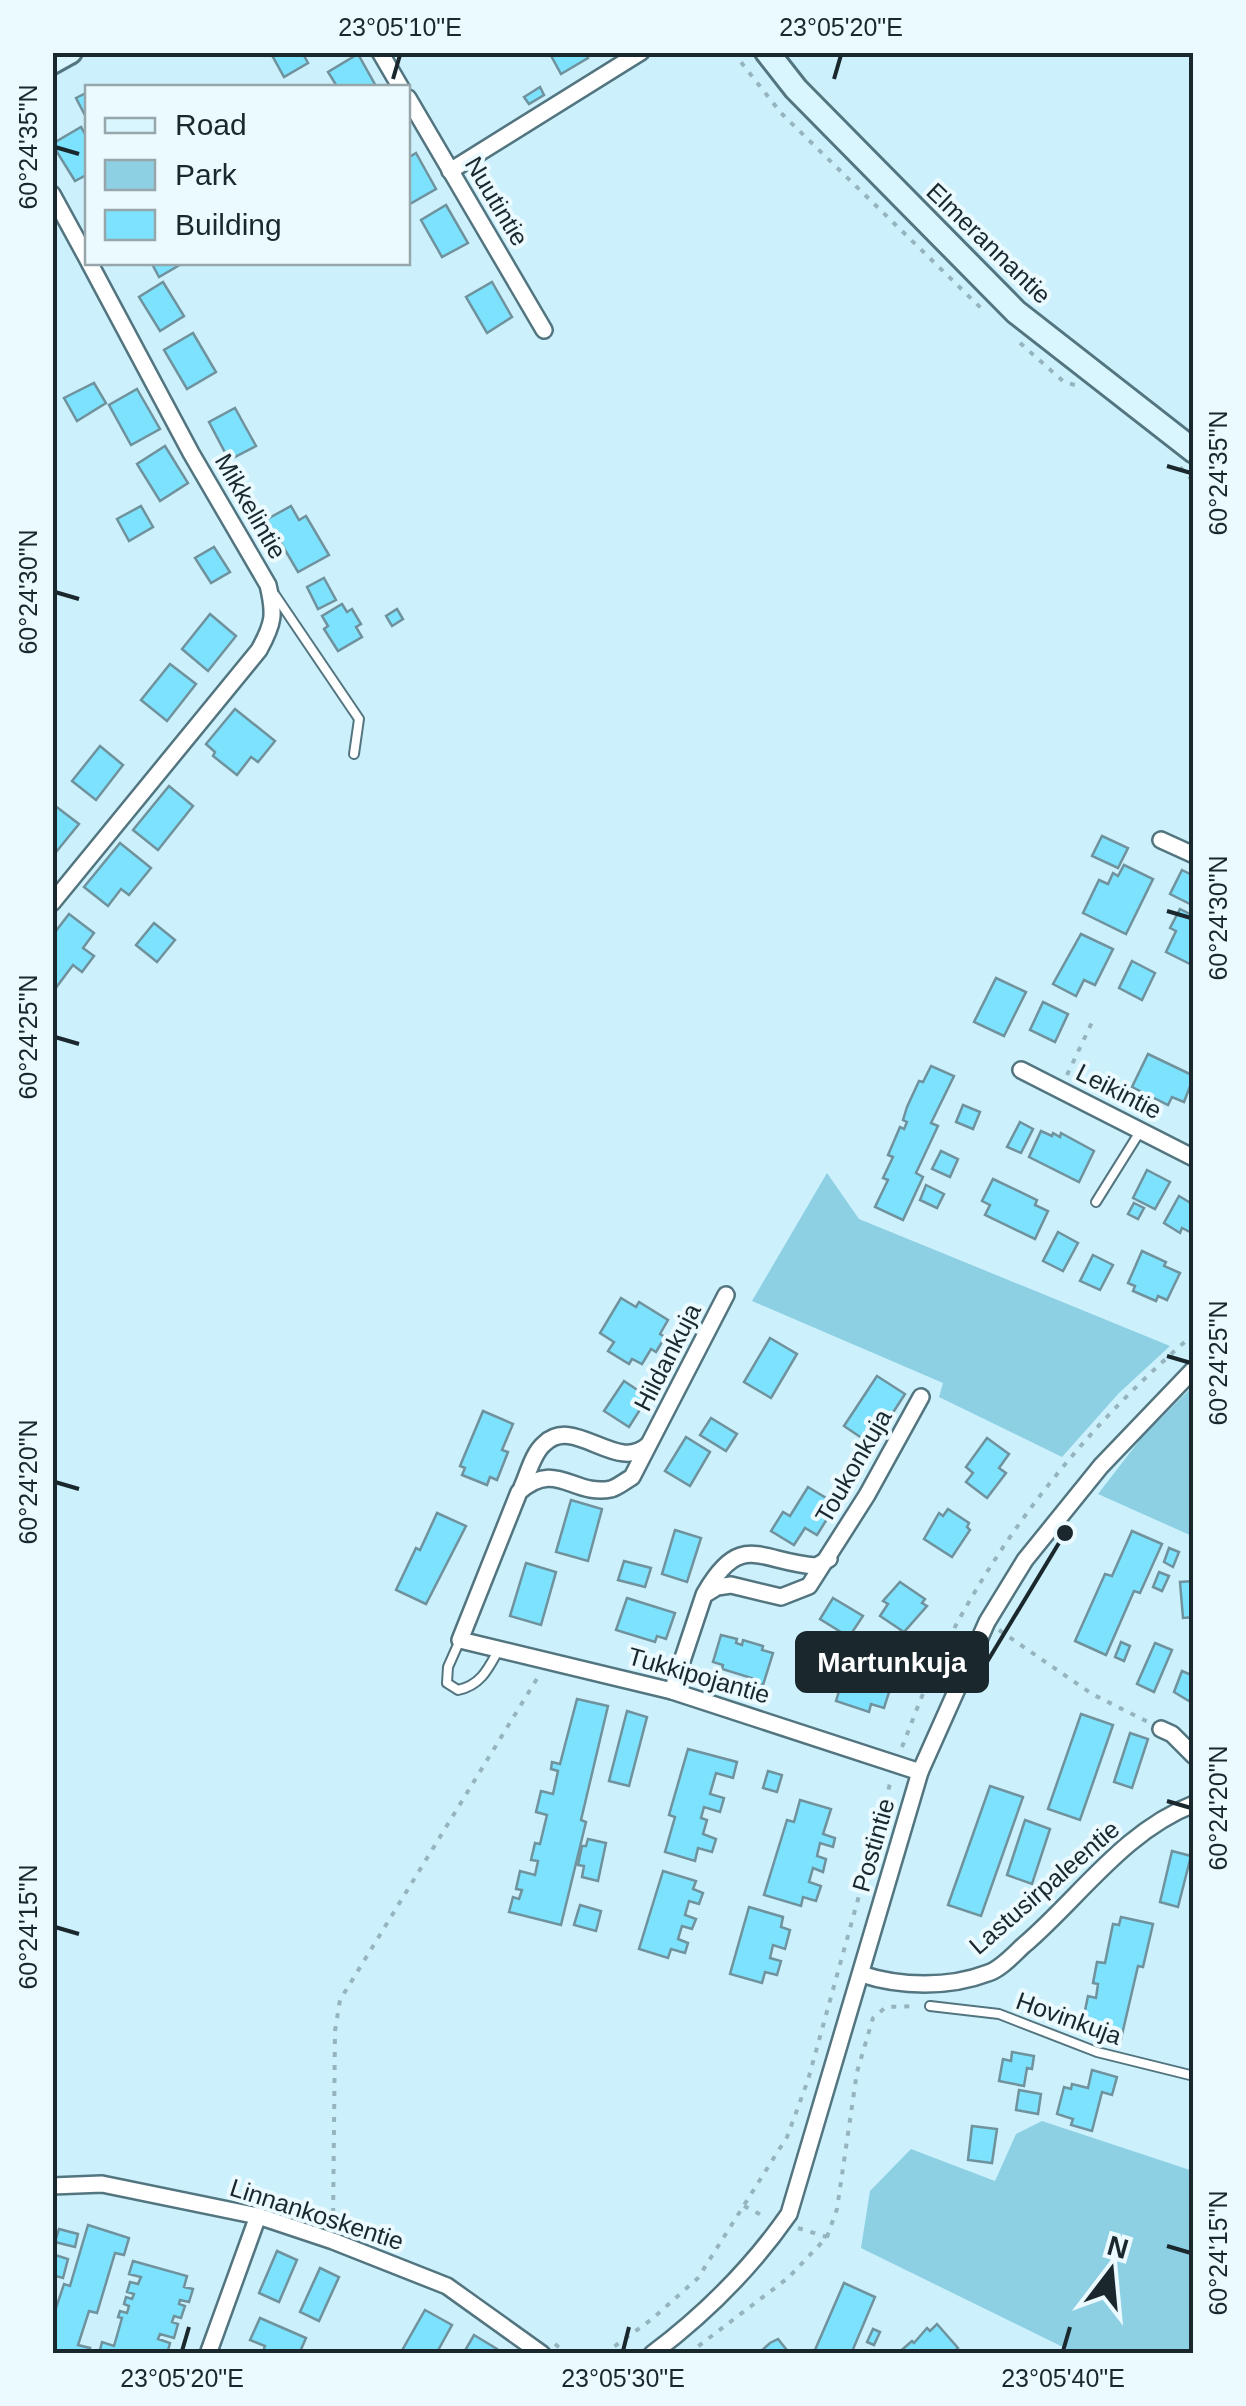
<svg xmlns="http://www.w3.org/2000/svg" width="1246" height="2406" font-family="Arial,sans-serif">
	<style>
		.green { fill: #8dcfe3 }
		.building { fill: #7de2fe; stroke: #6f929d; stroke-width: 2.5 }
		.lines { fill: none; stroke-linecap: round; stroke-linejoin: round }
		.lane-casing { stroke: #537580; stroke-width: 12 }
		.street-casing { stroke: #537580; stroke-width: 20 }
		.secondary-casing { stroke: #537580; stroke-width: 28 }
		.path { stroke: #96b4be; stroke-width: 4; stroke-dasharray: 5 8; stroke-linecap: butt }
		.lane { stroke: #fff; stroke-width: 8 }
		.street { stroke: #fff; stroke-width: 15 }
		.secondary { stroke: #d9f5fd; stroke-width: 22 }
		.ticks { fill: none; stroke: #1a282d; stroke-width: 4 }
		.labels { text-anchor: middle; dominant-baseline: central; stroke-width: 8; stroke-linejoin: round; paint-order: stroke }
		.street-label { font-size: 25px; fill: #1a282d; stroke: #ebfaff }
		.leader { fill: none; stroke: #1a282d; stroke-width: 4 }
		.callout-dot { fill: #1a282d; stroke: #ebfaff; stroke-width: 4 }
		.callout { fill: #1a282d; stroke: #1a282d; stroke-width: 4 }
		.callout-label { font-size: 28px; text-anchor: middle; font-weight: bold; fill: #fff }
		.neatline { fill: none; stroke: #1a282d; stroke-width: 4 }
		.ticks-label { font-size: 25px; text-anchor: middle; fill: #1a282d }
	</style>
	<rect width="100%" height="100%" fill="#ccf1fd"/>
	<g class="green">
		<path d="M 827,1173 L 859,1219 L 1170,1346 L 1119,1393 L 1062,1457 L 939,1397 L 943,1383 L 752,1301 Z"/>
		<path d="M 1193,1386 L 1194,1532 L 1192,1536 L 1098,1494 L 1142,1437 Z"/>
		<path d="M 1042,2121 L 1193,2171 L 1193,2353 L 1075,2353 L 861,2248 L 870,2191 L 911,2149 L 995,2181 L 1016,2134 Z"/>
	</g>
	<g class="building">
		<path d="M 280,52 L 302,52 L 308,63 L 284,77 L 273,57 Z"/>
		<path d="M 549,52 L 585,52 L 588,58 L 561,74 Z"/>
		<path d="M 358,54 L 377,88 L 338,88 L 328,72 Z"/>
		<path d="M 540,87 L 544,95 L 529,104 L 524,97 Z"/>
		<path d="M 88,92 L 88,121 L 76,98 Z"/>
		<path d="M 81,127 L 88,139 L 88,174 L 75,181 L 52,144 Z"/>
		<path d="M 416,153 L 436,189 L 408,205 L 408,158 Z"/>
		<path d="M 446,205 L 468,243 L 442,257 L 421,220 Z"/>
		<path d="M 151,262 L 183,262 L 183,263 L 159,277 Z"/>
		<path d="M 163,282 L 184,316 L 160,331 L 139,297 Z"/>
		<path d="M 492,282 L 512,317 L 487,333 L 466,297 Z"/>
		<path d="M 193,333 L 216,372 L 187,389 L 164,350 Z"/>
		<path d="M 94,383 L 106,403 L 77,421 L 64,398 Z"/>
		<path d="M 137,389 L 160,429 L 131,445 L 109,405 Z"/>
		<path d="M 235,408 L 256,446 L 229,460 L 209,422 Z"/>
		<path d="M 165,446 L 188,483 L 160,501 L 137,464 Z"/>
		<path d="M 141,506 L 153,527 L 129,541 L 117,519 Z"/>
		<path d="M 291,506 L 299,520 L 306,516 L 329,555 L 298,572 L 281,543 L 275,546 L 262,522 Z"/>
		<path d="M 214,547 L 230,572 L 211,583 L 195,558 Z"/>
		<path d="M 324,578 L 336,600 L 318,609 L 307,587 Z"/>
		<path d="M 342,604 L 347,612 L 352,609 L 361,624 L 356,627 L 362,637 L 338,651 L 324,629 L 328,626 L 322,616 Z"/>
		<path d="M 397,609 L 403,619 L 392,626 L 386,616 Z"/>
		<path d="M 210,614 L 236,636 L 208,671 L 182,649 Z"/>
		<path d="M 170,664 L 196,684 L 167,721 L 141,700 Z"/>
		<path d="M 235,709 L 275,741 L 258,762 L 251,757 L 237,775 L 213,756 L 215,752 L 206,744 Z"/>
		<path d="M 100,746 L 123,765 L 96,800 L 72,781 Z"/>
		<path d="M 169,786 L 193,806 L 158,850 L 133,830 Z"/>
		<path d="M 54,805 L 79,824 L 52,857 L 52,806 Z"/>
		<path d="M 1102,836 L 1128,848 L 1118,868 L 1092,856 Z"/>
		<path d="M 120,843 L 151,868 L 129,895 L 121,889 L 108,906 L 84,887 Z"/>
		<path d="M 1124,865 L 1153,879 L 1126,934 L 1083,913 L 1099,880 L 1108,884 L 1113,873 L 1118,876 Z"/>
		<path d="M 1182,870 L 1194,876 L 1194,906 L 1170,894 Z"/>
		<path d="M 1180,909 L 1194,916 L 1194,966 L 1166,952 L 1176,931 L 1170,928 Z"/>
		<path d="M 69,914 L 94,933 L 83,948 L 94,956 L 82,972 L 73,965 L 55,989 L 52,987 L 52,936 Z"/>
		<path d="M 154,923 L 175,940 L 157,962 L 136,945 Z"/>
		<path d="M 1081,934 L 1113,949 L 1095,985 L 1084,980 L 1076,996 L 1053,984 Z"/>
		<path d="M 1132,961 L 1155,973 L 1142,1000 L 1119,988 Z"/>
		<path d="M 996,978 L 1026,992 L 1004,1036 L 974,1022 Z"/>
		<path d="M 1043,1002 L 1068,1014 L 1055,1042 L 1030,1030 Z"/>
		<path d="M 1148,1054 L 1194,1076 L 1184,1102 L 1172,1097 L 1168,1105 L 1132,1087 Z"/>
		<path d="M 931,1066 L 954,1076 L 931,1123 L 938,1126 L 916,1173 L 923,1177 L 903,1220 L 875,1207 L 888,1180 L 883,1178 L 893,1157 L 888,1155 L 900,1127 L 904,1129 L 907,1122 L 903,1120 L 907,1107 L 919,1081 L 923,1082 Z"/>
		<path d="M 963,1105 L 980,1112 L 973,1129 L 956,1122 Z"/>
		<path d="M 1020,1122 L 1033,1129 L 1021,1153 L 1007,1147 Z"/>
		<path d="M 1041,1131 L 1052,1136 L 1053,1133 L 1060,1137 L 1061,1133 L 1094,1151 L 1079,1182 L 1029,1157 Z"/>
		<path d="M 941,1151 L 958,1159 L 950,1177 L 932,1169 Z"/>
		<path d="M 1147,1170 L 1170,1182 L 1155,1209 L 1133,1198 Z"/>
		<path d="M 993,1179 L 1037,1200 L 1035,1205 L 1048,1211 L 1035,1239 L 985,1215 L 990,1205 L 982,1201 Z"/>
		<path d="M 926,1185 L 944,1194 L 937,1208 L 920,1200 Z"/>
		<path d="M 1179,1196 L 1189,1202 L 1194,1197 L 1194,1234 L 1182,1228 L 1180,1233 L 1164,1223 Z"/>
		<path d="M 1134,1203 L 1144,1208 L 1138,1219 L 1128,1214 Z"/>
		<path d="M 1058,1232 L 1078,1243 L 1063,1271 L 1043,1261 Z"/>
		<path d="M 1142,1251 L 1166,1262 L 1164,1266 L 1180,1273 L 1167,1300 L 1158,1296 L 1156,1301 L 1133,1291 L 1135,1286 L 1128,1283 Z"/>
		<path d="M 1093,1255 L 1113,1265 L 1100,1290 L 1080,1281 Z"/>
		<path d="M 621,1298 L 636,1307 L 639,1302 L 668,1320 L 660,1334 L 665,1337 L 656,1352 L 651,1349 L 642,1364 L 632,1359 L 629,1364 L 608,1351 L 614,1342 L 600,1333 Z"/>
		<path d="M 770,1338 L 797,1354 L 771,1398 L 744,1382 Z"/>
		<path d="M 877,1376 L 905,1394 L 872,1445 L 844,1426 Z"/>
		<path d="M 624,1381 L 648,1397 L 629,1427 L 604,1411 Z"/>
		<path d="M 483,1411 L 513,1424 L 502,1450 L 508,1452 L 497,1480 L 490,1477 L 487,1485 L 462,1475 L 465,1468 L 460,1466 Z"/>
		<path d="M 711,1418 L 737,1434 L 726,1451 L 700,1435 Z"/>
		<path d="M 686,1437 L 710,1452 L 690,1486 L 665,1471 Z"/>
		<path d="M 987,1438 L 1009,1454 L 999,1468 L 1006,1473 L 987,1498 L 966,1482 L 973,1473 L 966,1467 Z"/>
		<path d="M 808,1487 L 831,1501 L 821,1516 L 827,1519 L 817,1535 L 805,1528 L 794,1545 L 771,1531 L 783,1512 L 790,1516 Z"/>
		<path d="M 571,1500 L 602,1509 L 588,1561 L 556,1552 Z"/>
		<path d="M 948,1509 L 969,1523 L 967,1527 L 970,1530 L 952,1557 L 924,1539 L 939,1513 L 943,1516 Z"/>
		<path d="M 437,1513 L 466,1526 L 426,1604 L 396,1590 L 416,1548 L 420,1550 Z"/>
		<path d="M 675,1530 L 701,1538 L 687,1582 L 662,1574 Z"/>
		<path d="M 1132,1531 L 1162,1544 L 1140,1593 L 1134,1591 L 1106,1655 L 1075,1641 L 1105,1574 L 1112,1576 Z"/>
		<path d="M 1169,1548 L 1179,1552 L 1173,1567 L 1164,1562 Z"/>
		<path d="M 624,1561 L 651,1568 L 645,1587 L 618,1580 Z"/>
		<path d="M 526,1563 L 556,1572 L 541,1625 L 510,1616 Z"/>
		<path d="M 1159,1572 L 1169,1576 L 1162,1591 L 1153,1587 Z"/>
		<path d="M 1194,1581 L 1194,1617 L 1183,1618 L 1180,1582 Z"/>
		<path d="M 900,1582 L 925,1599 L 922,1603 L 927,1606 L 904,1632 L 880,1616 L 888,1604 L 883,1601 Z"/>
		<path d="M 627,1598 L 675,1613 L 666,1639 L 657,1636 L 655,1642 L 616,1630 Z"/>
		<path d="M 833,1598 L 863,1616 L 849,1637 L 820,1619 Z"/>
		<path d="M 721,1635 L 737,1639 L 736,1643 L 742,1645 L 743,1640 L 763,1646 L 762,1650 L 773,1653 L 763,1685 L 754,1683 L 755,1679 L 722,1669 L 723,1665 L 713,1662 Z"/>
		<path d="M 1121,1642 L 1130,1646 L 1124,1661 L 1115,1657 Z"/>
		<path d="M 1155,1643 L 1172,1650 L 1154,1692 L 1137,1684 Z"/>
		<path d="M 1182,1671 L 1194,1676 L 1194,1704 L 1174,1692 Z"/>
		<path d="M 844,1675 L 875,1685 L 877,1678 L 892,1683 L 884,1708 L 871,1704 L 869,1712 L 836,1701 Z"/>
		<path d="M 577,1699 L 608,1706 L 581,1820 L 586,1822 L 561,1925 L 509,1912 L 513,1897 L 519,1899 L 522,1890 L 516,1889 L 520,1871 L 535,1875 L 538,1861 L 531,1860 L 535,1843 L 540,1844 L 547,1815 L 536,1812 L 541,1791 L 553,1794 L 558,1771 L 551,1769 L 552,1762 L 560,1764 Z"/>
		<path d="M 627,1711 L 647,1717 L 629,1786 L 609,1781 Z"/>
		<path d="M 1081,1714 L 1113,1725 L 1080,1820 L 1048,1809 Z"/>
		<path d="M 1130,1733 L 1148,1739 L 1132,1788 L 1114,1782 Z"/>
		<path d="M 688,1749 L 737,1762 L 733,1778 L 716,1773 L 710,1794 L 724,1798 L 720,1812 L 704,1807 L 701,1818 L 707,1820 L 703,1834 L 716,1839 L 712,1852 L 698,1848 L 695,1861 L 665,1852 L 675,1817 L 669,1815 Z"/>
		<path d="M 768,1771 L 782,1775 L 777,1792 L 763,1788 Z"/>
		<path d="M 990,1786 L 1023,1797 L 981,1916 L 948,1905 Z"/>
		<path d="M 800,1800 L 831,1809 L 823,1834 L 835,1838 L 833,1847 L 820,1843 L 817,1856 L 826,1859 L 823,1872 L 813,1868 L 809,1882 L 821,1886 L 816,1901 L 803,1897 L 801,1906 L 764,1895 L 787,1820 L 794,1822 Z"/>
		<path d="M 1025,1820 L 1050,1829 L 1032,1884 L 1007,1875 Z"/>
		<path d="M 588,1839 L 606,1843 L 598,1881 L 582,1877 L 584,1866 L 578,1865 L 582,1846 L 586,1846 Z"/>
		<path d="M 1172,1851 L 1191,1856 L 1178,1907 L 1160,1902 Z"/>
		<path d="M 663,1871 L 696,1881 L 693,1889 L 703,1893 L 699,1904 L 689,1901 L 685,1915 L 696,1919 L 692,1929 L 682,1926 L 678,1939 L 688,1943 L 685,1953 L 671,1949 L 668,1958 L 639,1949 Z"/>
		<path d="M 580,1905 L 601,1911 L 596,1931 L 574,1925 Z"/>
		<path d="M 749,1907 L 783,1917 L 781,1927 L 790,1930 L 785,1949 L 773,1945 L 770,1958 L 781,1961 L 777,1975 L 765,1972 L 762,1983 L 730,1974 Z"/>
		<path d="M 1121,1917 L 1153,1924 L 1143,1967 L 1138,1966 L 1121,2039 L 1085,2031 L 1088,2021 L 1083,2020 L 1088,1996 L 1096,1998 L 1098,1984 L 1093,1983 L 1097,1962 L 1105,1963 L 1113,1924 L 1119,1925 Z"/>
		<path d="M 1012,2052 L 1034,2056 L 1032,2069 L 1027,2068 L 1024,2086 L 999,2081 L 1003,2059 L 1011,2061 Z"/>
		<path d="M 1092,2070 L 1117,2077 L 1112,2095 L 1102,2092 L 1092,2131 L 1071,2125 L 1073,2119 L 1057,2114 L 1064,2087 L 1071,2089 L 1072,2084 L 1088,2088 Z"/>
		<path d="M 1019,2090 L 1041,2094 L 1038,2114 L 1016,2110 Z"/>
		<path d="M 972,2126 L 997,2129 L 992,2163 L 968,2160 Z"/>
		<path d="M 88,2225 L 129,2238 L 124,2255 L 115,2253 L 97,2313 L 89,2311 L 78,2345 L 90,2348 L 88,2354 L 52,2354 L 52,2320 L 64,2284 L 70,2286 Z"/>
		<path d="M 59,2229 L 78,2234 L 75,2247 L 55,2242 Z"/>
		<path d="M 277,2251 L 297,2260 L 279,2302 L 259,2293 Z"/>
		<path d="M 52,2254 L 68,2259 L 63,2278 L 52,2275 Z"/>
		<path d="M 133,2261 L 187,2276 L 184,2287 L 193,2289 L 189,2302 L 180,2300 L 179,2304 L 185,2306 L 181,2318 L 174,2316 L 172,2322 L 178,2324 L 174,2338 L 160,2334 L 158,2339 L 170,2343 L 167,2354 L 153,2351 L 153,2354 L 99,2354 L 102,2342 L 114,2346 L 122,2318 L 118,2317 L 120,2311 L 127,2313 L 129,2306 L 124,2304 L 126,2297 L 132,2299 L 134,2294 L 127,2292 L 130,2282 L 138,2284 L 141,2277 L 129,2274 Z"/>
		<path d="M 320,2268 L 339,2277 L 319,2321 L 300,2312 Z"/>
		<path d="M 844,2283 L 875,2297 L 851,2354 L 823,2354 L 815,2350 Z"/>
		<path d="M 425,2310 L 452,2325 L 436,2354 L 400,2354 Z"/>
		<path d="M 260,2318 L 306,2338 L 299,2354 L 262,2354 L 265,2346 L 250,2340 Z"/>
		<path d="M 937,2324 L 958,2348 L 952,2354 L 897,2354 L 912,2341 L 914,2343 L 927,2328 L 930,2331 Z"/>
		<path d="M 873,2329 L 880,2332 L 874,2345 L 867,2342 Z"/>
		<path d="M 474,2335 L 497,2349 L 494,2354 L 463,2354 Z"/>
		<path d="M 778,2339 L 790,2354 L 759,2353 L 770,2343 Z"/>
	</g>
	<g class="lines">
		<g class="lane-casing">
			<g id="lane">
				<path d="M 275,595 L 359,719 L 354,754"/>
				<path d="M 1096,1202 L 1141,1130"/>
				<path d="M 460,1640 L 448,1667 L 447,1683 L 458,1690 C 481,1685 488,1669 499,1649"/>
				<path d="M 930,2006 L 999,2014 L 1097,2052 L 1194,2076"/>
			</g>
		</g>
		<g class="street-casing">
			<g id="street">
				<path d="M 380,52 L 401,88"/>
				<path d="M 408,98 L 544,330"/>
				<path d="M 450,171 L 641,52"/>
				<path d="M 52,194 L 88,260"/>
				<path d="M 1161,840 L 1194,855"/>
				<path d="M 52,903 L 259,650 C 274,623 275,614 268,585 L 191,453 L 89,262"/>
				<path d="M 1021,1070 L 1194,1158"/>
				<path d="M 726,1295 L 632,1477 C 625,1481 618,1487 611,1489 C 574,1497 556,1459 519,1492 L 460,1640 L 672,1691 L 920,1772"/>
				<path d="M 522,1487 C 528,1474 533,1453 544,1444 C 574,1414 617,1474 648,1445"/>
				<path d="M 705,1593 C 741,1530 760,1562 816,1566 L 829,1559"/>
				<path d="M 672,1691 L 704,1595 L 717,1587 L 731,1585 L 781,1597 L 809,1586 L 867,1495 L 921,1397"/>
				<path d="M 1161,1729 L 1172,1734 L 1194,1756"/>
				<path d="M 861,1974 C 900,1987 949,1988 988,1973 C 1001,1969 1014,1954 1024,1945 C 1079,1898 1124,1831 1194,1804"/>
				<path d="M 52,2186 L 102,2184 L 258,2216 L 333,2241 L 447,2286 L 542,2354"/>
				<path d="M 208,2354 L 258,2216"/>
				<path d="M 652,2354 C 704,2315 752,2267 789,2214 L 920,1772 L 987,1622 L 1025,1560 L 1101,1466 L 1194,1369"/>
			</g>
		</g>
		<g class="secondary-casing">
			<g id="secondary">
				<path d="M 767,52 L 796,89 L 1016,312 L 1194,451"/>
				<path d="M 52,62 L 70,52"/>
			</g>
		</g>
		<g class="path">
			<path d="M 733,52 L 781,113 L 986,313"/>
			<path d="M 1020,343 L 1064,382 L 1075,385"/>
			<path d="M 1180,467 L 1194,482"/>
			<path d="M 1067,1075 L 1094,1018"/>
			<path d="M 999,1630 L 1092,1694 L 1148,1722"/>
			<path d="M 902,1747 C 916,1712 929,1675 947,1642 C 1008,1524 1093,1420 1194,1334"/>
			<path d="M 744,2206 L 767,2218"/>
			<path d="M 333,2226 L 335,2031 L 340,2000 L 538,1677"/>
			<path d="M 798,2228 L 827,2237"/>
			<path d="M 555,2344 L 567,2354"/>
			<path d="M 604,2354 L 652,2319 L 698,2278 L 787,2137 L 808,2080 L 891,1780"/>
			<path d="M 688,2354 L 788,2278 L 827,2237 L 837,2209 L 857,2072 L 873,2018 L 886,2007 L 917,2006"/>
		</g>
		<use href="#lane" class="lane"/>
		<use href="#street" class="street"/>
		<use href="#secondary" class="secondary"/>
	</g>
	<path class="ticks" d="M 393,79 L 400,55M 834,79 L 841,55M 55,147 L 79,154M 1167,466 L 1191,473M 55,592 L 79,599M 1167,911 L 1191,918M 55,1037 L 79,1044M 1167,1356 L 1191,1363M 55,1482 L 79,1489M 1167,1801 L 1191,1808M 55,1927 L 79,1934M 1167,2246 L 1191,2253M 182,2351 L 189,2327M 623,2351 L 629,2327M 1063,2351 L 1070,2327"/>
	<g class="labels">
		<g class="street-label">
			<text transform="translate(497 201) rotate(59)">Nuutintie</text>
			<text transform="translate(989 243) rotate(44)">Elmerannantie</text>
			<text transform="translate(251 506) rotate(60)">Mikkelintie</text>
			<text transform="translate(1119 1091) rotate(27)">Leikintie</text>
			<text transform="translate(667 1357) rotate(-63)">Hildankuja</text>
			<text transform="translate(853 1466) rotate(-60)">Toukonkuja</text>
			<text transform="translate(699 1675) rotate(16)">Tukkipojantie</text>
			<text transform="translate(873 1845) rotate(-74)">Postintie</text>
			<text transform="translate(1044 1887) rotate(-41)">Lastusirpaleentie</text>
			<text transform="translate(1069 2018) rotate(20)">Hovinkuja</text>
			<text transform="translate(317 2214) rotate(18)">Linnankoskentie</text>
		</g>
	</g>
	<path class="leader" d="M1065 1533L987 1662"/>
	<circle class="callout-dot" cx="1065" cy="1533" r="10"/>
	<rect class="callout" x="797" y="1633" width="190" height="58" rx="10"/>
	<g class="callout-label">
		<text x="892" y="1672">Martunkuja</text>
	</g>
	<rect width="1246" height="2406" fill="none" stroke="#ebfaff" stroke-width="110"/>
	<rect x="85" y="85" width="325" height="180" fill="#ebfaff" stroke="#97a6ab" stroke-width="2.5"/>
	<rect x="105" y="118" width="50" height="15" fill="#d9f5fd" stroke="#97a6ab" stroke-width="2.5"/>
	<text x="175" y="135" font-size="30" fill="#1a282d">Road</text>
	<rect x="105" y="160" width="50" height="30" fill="#8dcfe3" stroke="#97a6ab" stroke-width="2.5"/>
	<text x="175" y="185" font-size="30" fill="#1a282d">Park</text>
	<rect x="105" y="210" width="50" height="30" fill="#7de2fe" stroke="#97a6ab" stroke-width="2.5"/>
	<text x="175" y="235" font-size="30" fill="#1a282d">Building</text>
	<g transform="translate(1111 2271) rotate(16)" stroke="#ebfaff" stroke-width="8" paint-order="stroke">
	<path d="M0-8L18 38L0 25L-18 38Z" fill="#1a282d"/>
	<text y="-15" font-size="28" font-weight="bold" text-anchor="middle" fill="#1a282d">N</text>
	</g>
	<rect x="55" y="55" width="1136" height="2296" class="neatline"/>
	<g class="ticks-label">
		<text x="400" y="36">23°05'10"E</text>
		<text x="841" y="36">23°05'20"E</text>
		<text transform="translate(28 147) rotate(-90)" y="9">60°24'35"N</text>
		<text transform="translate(1218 473) rotate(-90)" y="9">60°24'35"N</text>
		<text transform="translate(28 592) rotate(-90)" y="9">60°24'30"N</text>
		<text transform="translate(1218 918) rotate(-90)" y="9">60°24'30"N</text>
		<text transform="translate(28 1037) rotate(-90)" y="9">60°24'25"N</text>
		<text transform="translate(1218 1363) rotate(-90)" y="9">60°24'25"N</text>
		<text transform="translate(28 1482) rotate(-90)" y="9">60°24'20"N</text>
		<text transform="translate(1218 1808) rotate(-90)" y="9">60°24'20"N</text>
		<text transform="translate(28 1927) rotate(-90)" y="9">60°24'15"N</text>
		<text transform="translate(1218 2253) rotate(-90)" y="9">60°24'15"N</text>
		<text x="182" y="2387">23°05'20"E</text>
		<text x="623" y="2387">23°05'30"E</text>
		<text x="1063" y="2387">23°05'40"E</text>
	</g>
</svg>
